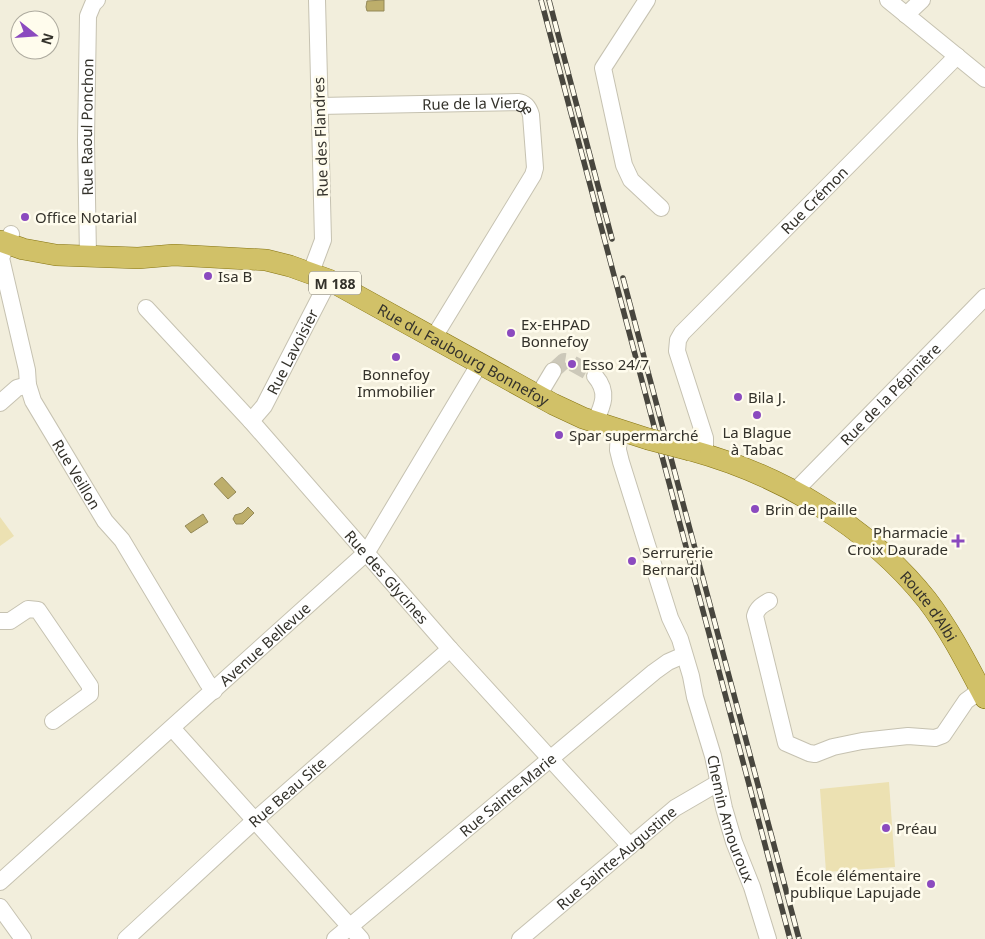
<svg xmlns="http://www.w3.org/2000/svg" width="985" height="939" font-family="'Noto Sans',sans-serif">
	<style>
		.green { fill: #ece1b2 }
		.water { fill: #bdae6b; stroke: #948958 }
		.lines { fill: none; stroke-linecap: round; stroke-linejoin: round }
		.minor-tunnel { stroke: #ccc8b9; stroke-width: 16; stroke-dasharray: 16 8; stroke-linecap: butt }
		.minor-casing { stroke: #c6c2b1; stroke-width: 18 }
		.major-casing { stroke: #867411; stroke-width: 22 }
		.minor { stroke: #fff; stroke-width: 16 }
		.major { stroke: #d1c168; stroke-width: 21 }
		.rail-casing { stroke: #48463e; stroke-width: 5.5 }
		.rail { stroke: #fffced; stroke-width: 4; stroke-dasharray: 11; stroke-linecap: butt }
		.major-bridge-casing { stroke: #867411; stroke-width: 22; stroke-linecap: butt }
		.major-bridge { stroke: #d1c168; stroke-width: 21 }
		.poi-dot { fill: #8b4abf; stroke: #fffced; stroke-width: 2 }
		.labels { text-anchor: middle; dominant-baseline: central; stroke-width: 5; stroke-linejoin: round; paint-order: stroke }
		.shield { fill: #fffced; stroke: #716f65; stroke-width: 1 }
		.shield-label { font-size: 14px; font-weight: bold; fill: #34322b }
		.street-label { font-size: 15px; fill: #34322b; stroke: #fffced }
		.poi-label { font-size: 15px; fill: #34322b; stroke: #fffced; text-anchor: start }
	</style>
	<rect width="100%" height="100%" fill="#f2eedc"/>
	<g class="green">
		<path d="M 0,517 L 14,536 L 0,546 Z"/>
		<path d="M 889,782 L 895,867 L 826,872 L 820,789 Z"/>
	</g>
	<g class="water">
		<path d="M 384,0 L 384,11 L 367,11 L 366,7 L 367,1 Z"/>
		<path d="M 222,477 L 236,492 L 228,499 L 214,484 Z"/>
		<path d="M 248,507 L 254,513 L 243,524 L 236,524 L 233,519 L 235,515 L 242,513 Z"/>
		<path d="M 203,514 L 208,522 L 191,533 L 185,526 Z"/>
	</g>
	<g class="lines">
		<path class="minor-tunnel" d="M 553,371 L 564,361 L 570,362 L 595,376"/>
		<g class="minor-casing">
			<g id="minor">
				<path d="M 647,0 L 603,68 L 624,165 L 631,180 L 661,208"/>
				<path d="M 888,0 L 985,79"/>
				<path d="M 906,15 L 922,0"/>
				<path id="s1" d="M 319,106 L 518,102 C 526,103 529,108 531,115 L 535,168 L 533,175 L 434,337"/>
				<path id="s2" d="M 11,234 L 1,258 L 27,370 L 28,385 L 33,401 L 105,521 L 122,540 L 207,682 L 214,691"/>
				<path id="s3" d="M 88,256 L 86,140 L 88,16 L 93,4 L 97,0"/>
				<path d="M 311,272 L 323,240 L 317,0"/>
				<path id="s4" d="M 146,308 L 251,421 L 450,649 L 630,846"/>
				<path d="M 595,376 C 609,392 603,405 595,422"/>
				<path d="M 538,396 L 553,371"/>
				<path d="M 0,403 L 17,388 L 28,385"/>
				<path id="s5" d="M 251,421 L 264,406 L 329,280"/>
				<path id="s6" d="M 619,430 L 618,450 L 621,462 L 670,618 L 680,639 L 691,676 L 695,697 L 713,756 L 724,808 L 734,842 L 752,887 L 768,939"/>
				<path id="s7" d="M 705,454 L 705,438 L 677,351 L 678,340 L 682,333 L 957,56"/>
				<path id="s8" d="M 795,491 L 985,297"/>
				<path d="M 769,601 C 762,605 757,608 755,616 L 786,743 L 809,753 L 815,754 L 833,747 L 862,741 L 908,736 L 935,738 L 943,735 L 966,701 L 981,690"/>
				<path d="M 0,621 L 10,621 L 28,609 L 38,610 L 90,686 L 90,694 L 53,721"/>
				<path d="M 172,728 L 361,939"/>
				<path id="s9" d="M 0,882 L 367,552 L 480,363"/>
				<path d="M 0,907 L 23,939"/>
				<path id="s10" d="M 126,939 L 254,821 L 450,649"/>
				<path id="s11" d="M 335,939 L 654,672 L 668,662 L 684,655"/>
				<path id="s12" d="M 520,939 L 675,808 L 718,783"/>
			</g>
		</g>
		<g class="major-casing">
			<g id="major">
				<path id="s13" d="M 0,241 L 23,249 L 56,255 L 138,258 L 174,255 L 266,260 L 290,266 L 329,280 L 553,404 L 583,418 L 648,439"/>
				<path id="s14" d="M 690,450 C 781,475 867,525 927,600 C 950,630 967,664 985,698"/>
			</g>
		</g>
		<use href="#minor" class="minor"/>
		<use href="#major" class="major"/>
		<g class="rail-casing">
			<g id="rail">
				<path d="M 541,0 L 790,939"/>
				<path d="M 549,0 L 612,239"/>
				<path d="M 623,278 L 799,939"/>
			</g>
		</g>
		<use href="#rail" class="rail"/>
		<g class="major-bridge-casing">
			<path id="major-bridge" d="M 648,439 L 690,450"/>
		</g>
		<use href="#major-bridge" class="major-bridge"/>
	</g>
	<g class="poi-dot">
		<circle cx="25" cy="217" r="5"/>
		<circle cx="208" cy="276" r="5"/>
		<circle cx="511" cy="333" r="5"/>
		<circle cx="396" cy="357" r="5"/>
		<circle cx="572" cy="364" r="5"/>
		<circle cx="738" cy="397" r="5"/>
		<circle cx="757" cy="415" r="5"/>
		<circle cx="559" cy="435" r="5"/>
		<circle cx="755" cy="509" r="5"/>
		<path d="M955.5 533.5h5v5h5v5h-5v5h-5v-5h-5v-5h5z"/>
		<circle cx="632" cy="561" r="5"/>
		<circle cx="886" cy="828" r="5"/>
		<circle cx="931" cy="884" r="5"/>
	</g>
	<g class="labels">
		<rect class="shield" x="309" y="271.5" width="52" height="23" rx="4"/>
		<g class="shield-label">
			<text x="335" y="283">M 188</text>
		</g>
		<g class="street-label">
			<text stroke="none"><textPath href="#s1" startOffset="160">Rue de la Vierge</textPath></text>
			<text stroke="none"><textPath href="#s3" startOffset="129">Rue Raoul Ponchon</textPath></text>
			<text transform="translate(320 137) rotate(-92)">Rue des Flandres</text>
			<text stroke="none"><textPath href="#s7" startOffset="314">Rue Crémon</textPath></text>
			<text stroke="none"><textPath href="#s5" startOffset="81">Rue Lavoisier</textPath></text>
			<text stroke="none"><textPath href="#s13" startOffset="488">Rue du Faubourg Bonnefoy</textPath></text>
			<text stroke="none"><textPath href="#s8" startOffset="136">Rue de la Pépinière</textPath></text>
			<text stroke="none"><textPath href="#s2" startOffset="258">Rue Veillon</textPath></text>
			<text stroke="none"><textPath href="#s4" startOffset="361">Rue des Glycines</textPath></text>
			<text stroke="none"><textPath href="#s14" startOffset="291">Route d'Albi</textPath></text>
			<text stroke="none"><textPath href="#s9" startOffset="356">Avenue Bellevue</textPath></text>
			<text stroke="none"><textPath href="#s10" startOffset="218">Rue Beau Site</textPath></text>
			<text stroke="none"><textPath href="#s11" startOffset="225">Rue Sainte-Marie</textPath></text>
			<text stroke="none"><textPath href="#s6" startOffset="406">Chemin Amouroux</textPath></text>
			<text stroke="none"><textPath href="#s12" startOffset="126">Rue Sainte-Augustine</textPath></text>
		</g>
		<g class="poi-label">
			<text x="35" y="217">Office Notarial</text>
			<text x="218" y="276">Isa B</text>
			<text x="521" y="324">Ex-EHPAD<tspan x="521" dy="17">Bonnefoy</tspan></text>
			<text x="582" y="364">Esso 24/7</text>
			<text x="396" y="374" text-anchor="middle">Bonnefoy<tspan x="396" dy="17">Immobilier</tspan></text>
			<text x="748" y="397">Bila J.</text>
			<text x="757" y="432" text-anchor="middle">La Blague<tspan x="757" dy="17">à Tabac</tspan></text>
			<text x="569" y="435">Spar supermarché</text>
			<text x="765" y="509">Brin de paille</text>
			<text x="948" y="532" text-anchor="end">Pharmacie<tspan x="948" dy="17">Croix Daurade</tspan></text>
			<text x="642" y="552">Serrurerie<tspan x="642" dy="17">Bernard</tspan></text>
			<text x="896" y="828">Préau</text>
			<text x="921" y="875" text-anchor="end">École élémentaire<tspan x="921" dy="17">publique Lapujade</tspan></text>
		</g>
	</g>
	<g transform="translate(35 35) rotate(107)"><circle r="24" fill="#fffced" stroke="#aeab9f"/>
	<path d="M0-4L9 19L0 12L-9 19Z" fill="#8b4abf"/>
	<text y="-8" font-size="14" font-weight="bold" text-anchor="middle" fill="#34322b">N</text>
	</g>
</svg>
